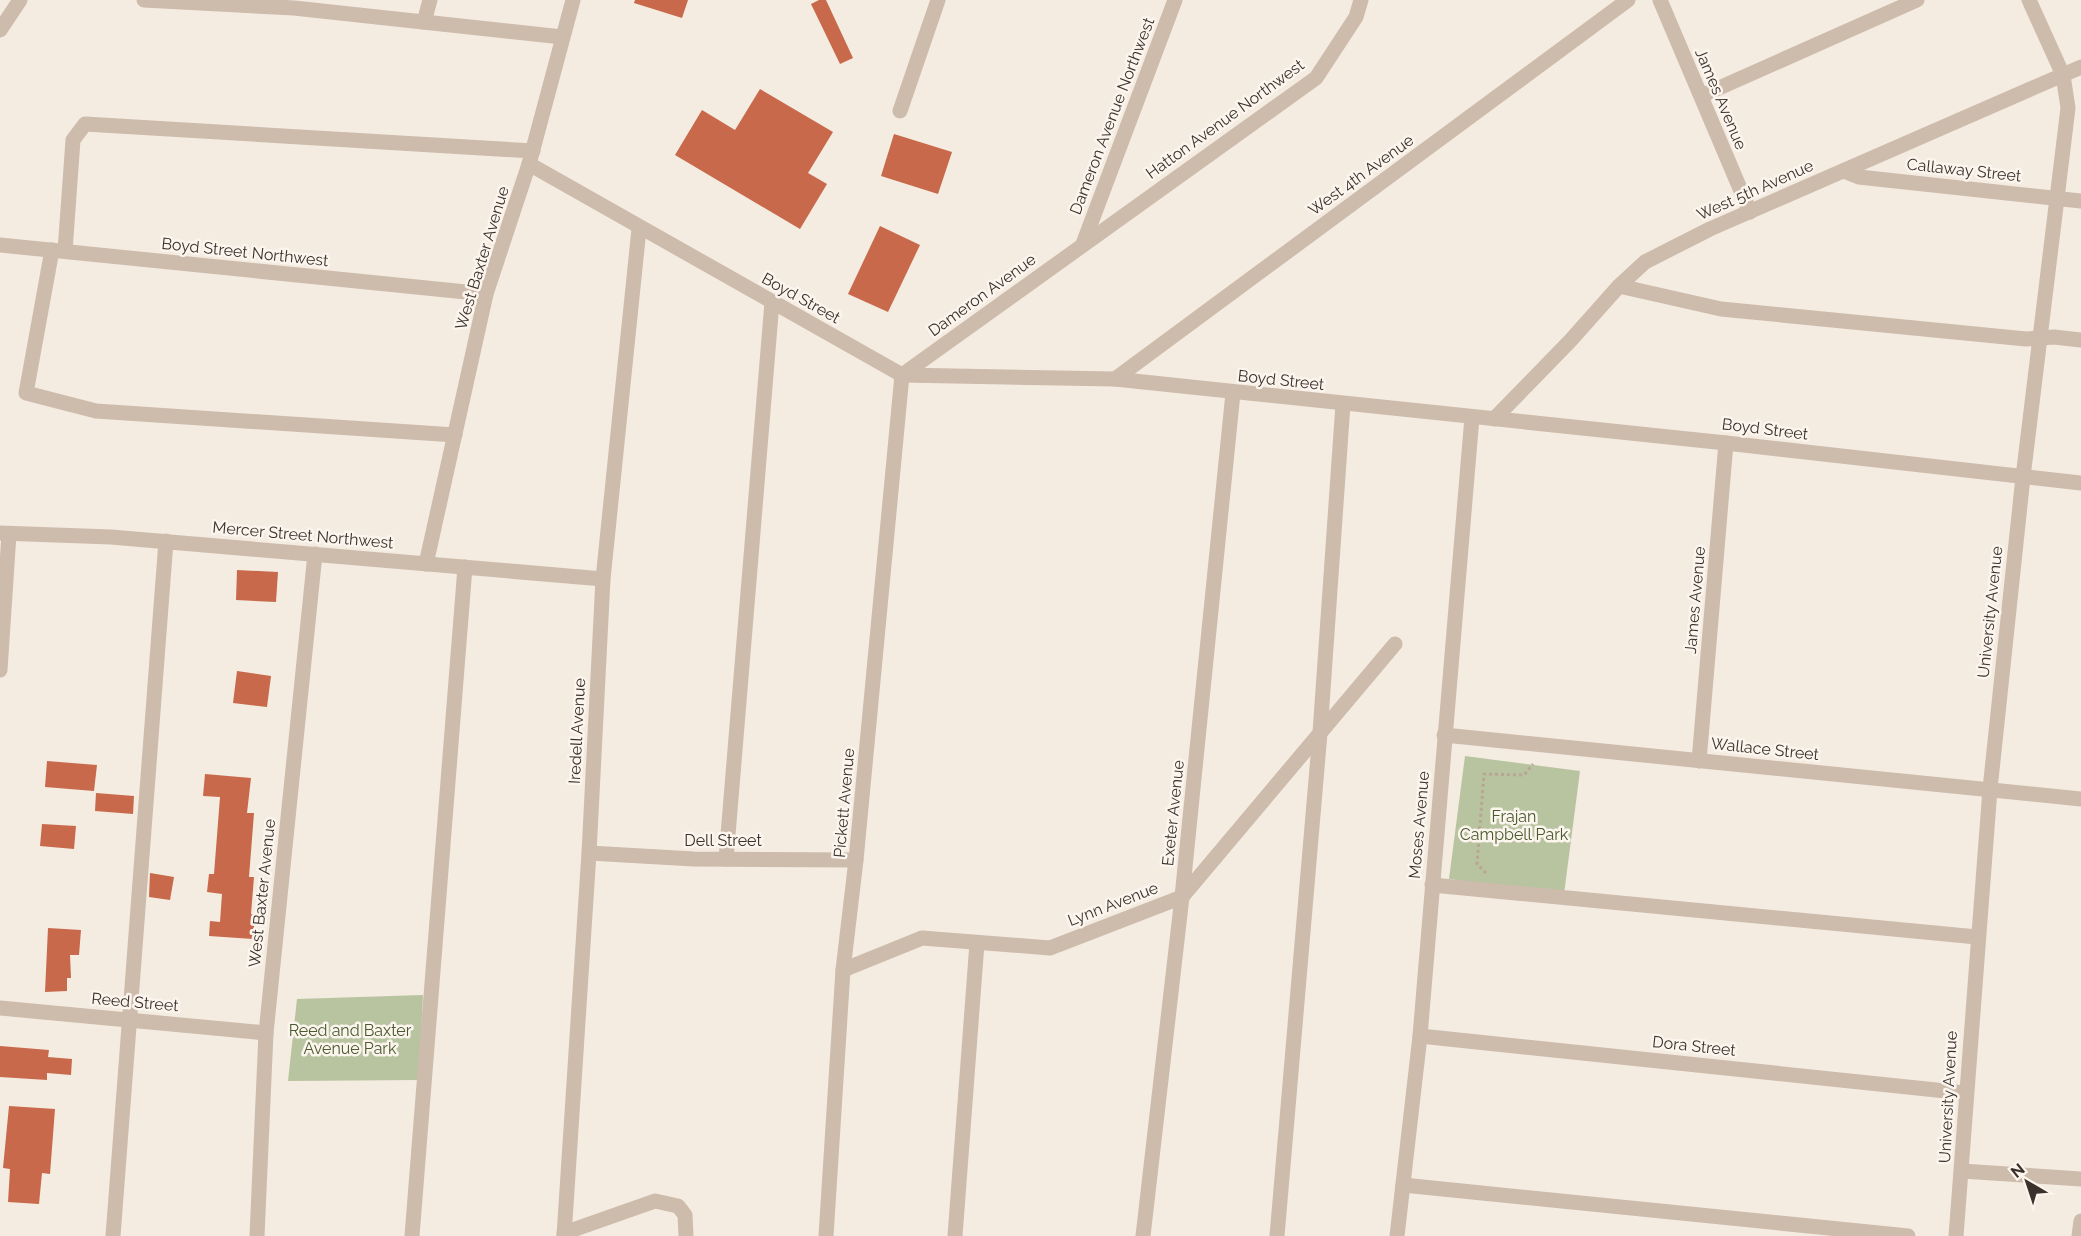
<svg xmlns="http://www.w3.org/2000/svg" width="2081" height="1236" font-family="Raleway,sans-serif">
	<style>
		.green { fill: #b8c4a0 }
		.building { fill: #c8694b }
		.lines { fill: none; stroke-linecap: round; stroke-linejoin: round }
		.path { stroke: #b9a596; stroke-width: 3; stroke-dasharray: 3 3; stroke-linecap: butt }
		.minor { stroke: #cdbbac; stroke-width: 15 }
		.labels { text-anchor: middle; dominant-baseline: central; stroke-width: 5; stroke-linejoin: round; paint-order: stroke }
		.street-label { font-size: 16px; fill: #3b302b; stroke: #fbf5ee }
		.park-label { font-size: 16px; fill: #4a5a2e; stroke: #fbf5ee }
	</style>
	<rect width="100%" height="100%" fill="#f4ebe1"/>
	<g class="green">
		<path d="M 1465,756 L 1580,771 L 1564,894 L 1449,879 Z"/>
		<path d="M 423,995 L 419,1080 L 288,1081 L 297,999 Z"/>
	</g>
	<g class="building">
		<path d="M 635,0 L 688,0 L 682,18 L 634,3 Z"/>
		<path d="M 819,0 L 826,0 L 853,58 L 840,64 L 811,4 Z"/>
		<path d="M 760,89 L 833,132 L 808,173 L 827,184 L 800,229 L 675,155 L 702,110 L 735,130 Z"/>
		<path d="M 894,134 L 952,152 L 938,194 L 881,176 Z"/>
		<path d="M 880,226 L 920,245 L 888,312 L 848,294 Z"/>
		<path d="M 237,570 L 278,572 L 276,602 L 236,600 Z"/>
		<path d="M 237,671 L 271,676 L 267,707 L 233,703 Z"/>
		<path d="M 47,761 L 97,765 L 94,791 L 45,787 Z"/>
		<path d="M 205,774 L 251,778 L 247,813 L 254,813 L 249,877 L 254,877 L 251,914 L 255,915 L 253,939 L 209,936 L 210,921 L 220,922 L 222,894 L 207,892 L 209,874 L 214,874 L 220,797 L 203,796 Z"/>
		<path d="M 96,793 L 134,796 L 133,814 L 95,811 Z"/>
		<path d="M 42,824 L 76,826 L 74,849 L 40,846 Z"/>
		<path d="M 150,873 L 174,877 L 170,900 L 149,897 Z"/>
		<path d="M 48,928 L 81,930 L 79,955 L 70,955 L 71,978 L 67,978 L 67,991 L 45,992 Z"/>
		<path d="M 0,1046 L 49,1050 L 48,1057 L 72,1059 L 71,1075 L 47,1073 L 47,1080 L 0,1077 Z"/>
		<path d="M 9,1106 L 55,1109 L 50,1174 L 42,1173 L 39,1204 L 8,1202 L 10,1169 L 3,1168 Z"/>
	</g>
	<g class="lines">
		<path class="path" d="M 1486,873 L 1477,864 L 1484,774 L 1524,775 L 1533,764"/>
		<g class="minor">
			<path d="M 144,0 L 294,8 L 562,37"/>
			<path d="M 1660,0 L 1750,212"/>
			<path d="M 424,22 L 430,0"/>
			<path d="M 0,30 L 20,0"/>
			<path d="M 1701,96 L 1917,0"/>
			<path d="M 900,111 L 938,0"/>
			<path d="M 529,164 L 902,375 L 1115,379 L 1726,443 L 2081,483"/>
			<path d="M 1844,171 L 1859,177 L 2081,201"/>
			<path d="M 1083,244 L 1175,0"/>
			<path d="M 0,245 L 486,294"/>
			<path d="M 52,250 L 26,393 L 96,411 L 455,435"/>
			<path d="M 65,251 L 73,140 L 85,124 L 533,151"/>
			<path d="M 1619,286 L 1721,309 L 2026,339 L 2054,337 L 2081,340"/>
			<path d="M 1115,379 L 1628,0"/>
			<path d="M 1494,419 L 1570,341 L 1619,286 L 1645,262 L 1710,229 L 2081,67"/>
			<path d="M 0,533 L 111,537 L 603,579"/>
			<path d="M 426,564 L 486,294 L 529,164 L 573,0"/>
			<path d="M 0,670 L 9,534"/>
			<path d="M 1444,735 L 2081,799"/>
			<path d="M 1699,761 L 1726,443"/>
			<path d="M 589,853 L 694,859 L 856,860"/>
			<path d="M 726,859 L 772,302"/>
			<path d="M 1432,885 L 1977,937"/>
			<path d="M 843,970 L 922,938 L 1050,948 L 1182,897 L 1395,644"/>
			<path d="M 0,1008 L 266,1033"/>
			<path d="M 1420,1036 L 1965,1093"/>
			<path d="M 1962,1171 L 2081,1179"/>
			<path d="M 1403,1185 L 1908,1236"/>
			<path d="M 564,1233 L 655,1201 L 678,1206 L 685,1215 L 686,1236"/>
			<path d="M 113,1236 L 166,541"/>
			<path d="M 257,1236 L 266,1033 L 315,554"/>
			<path d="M 412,1236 L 465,567"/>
			<path d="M 564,1236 L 589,853 L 603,579 L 639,229"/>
			<path d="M 826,1236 L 843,970 L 856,860 L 902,375 L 1316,78 L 1356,17 L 1361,0"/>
			<path d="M 955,1236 L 977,943"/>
			<path d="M 1143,1236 L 1182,897 L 1233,393"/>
			<path d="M 1277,1236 L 1320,733 L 1343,404"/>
			<path d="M 1397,1236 L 1420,1036 L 1472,417"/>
			<path d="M 1956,1236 L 1990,789 L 2023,477 L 2068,108 L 2063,75 L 2029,0"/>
			<path d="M 2079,1236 L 2081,1221"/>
		</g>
	</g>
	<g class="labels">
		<g class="street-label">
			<text transform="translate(1721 99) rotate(67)">James Avenue</text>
			<text transform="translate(1112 116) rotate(-69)">Dameron Avenue Northwest</text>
			<text transform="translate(1225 119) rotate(-36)">Hatton Avenue Northwest</text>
			<text transform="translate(1964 170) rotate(6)">Callaway Street</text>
			<text transform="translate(1361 175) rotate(-36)">West 4th Avenue</text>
			<text transform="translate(1755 190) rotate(-24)">West 5th Avenue</text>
			<text transform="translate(245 252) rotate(6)">Boyd Street Northwest</text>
			<text transform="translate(482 258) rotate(-73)">West Baxter Avenue</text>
			<text transform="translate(982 295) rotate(-36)">Dameron Avenue</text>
			<text transform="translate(801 298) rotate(29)">Boyd Street</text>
			<text transform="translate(1281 380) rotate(6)">Boyd Street</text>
			<text transform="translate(1765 429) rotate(7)">Boyd Street</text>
			<text transform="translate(303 535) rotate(5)">Mercer Street Northwest</text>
			<text transform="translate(1695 600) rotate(-85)">James Avenue</text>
			<text transform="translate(1990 612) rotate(-84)">University Avenue</text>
			<text transform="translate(577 731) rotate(-87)">Iredell Avenue</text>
			<text transform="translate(1765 749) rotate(6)">Wallace Street</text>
			<text transform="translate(844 803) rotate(-85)">Pickett Avenue</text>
			<text transform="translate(1173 813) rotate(-84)">Exeter Avenue</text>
			<text transform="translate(1419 825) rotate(-85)">Moses Avenue</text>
			<text x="723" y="840">Dell Street</text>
			<text transform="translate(262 893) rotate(-84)">West Baxter Avenue</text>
			<text transform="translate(1113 904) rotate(-21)">Lynn Avenue</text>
			<text transform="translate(135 1002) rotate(5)">Reed Street</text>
			<text transform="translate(1694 1046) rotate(6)">Dora Street</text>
			<text transform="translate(1948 1097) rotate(-87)">University Avenue</text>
		</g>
		<g class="park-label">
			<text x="1514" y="816">Frajan<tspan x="1514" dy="18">Campbell Park</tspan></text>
			<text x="350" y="1030">Reed and Baxter<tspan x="350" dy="18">Avenue Park</tspan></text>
		</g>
	</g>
	<g transform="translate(2027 1182) rotate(321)" stroke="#fbf5ee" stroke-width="4.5" paint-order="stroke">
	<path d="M0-4.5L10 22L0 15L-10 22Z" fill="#3b302b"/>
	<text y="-9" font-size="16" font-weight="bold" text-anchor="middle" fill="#3b302b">N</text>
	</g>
</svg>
